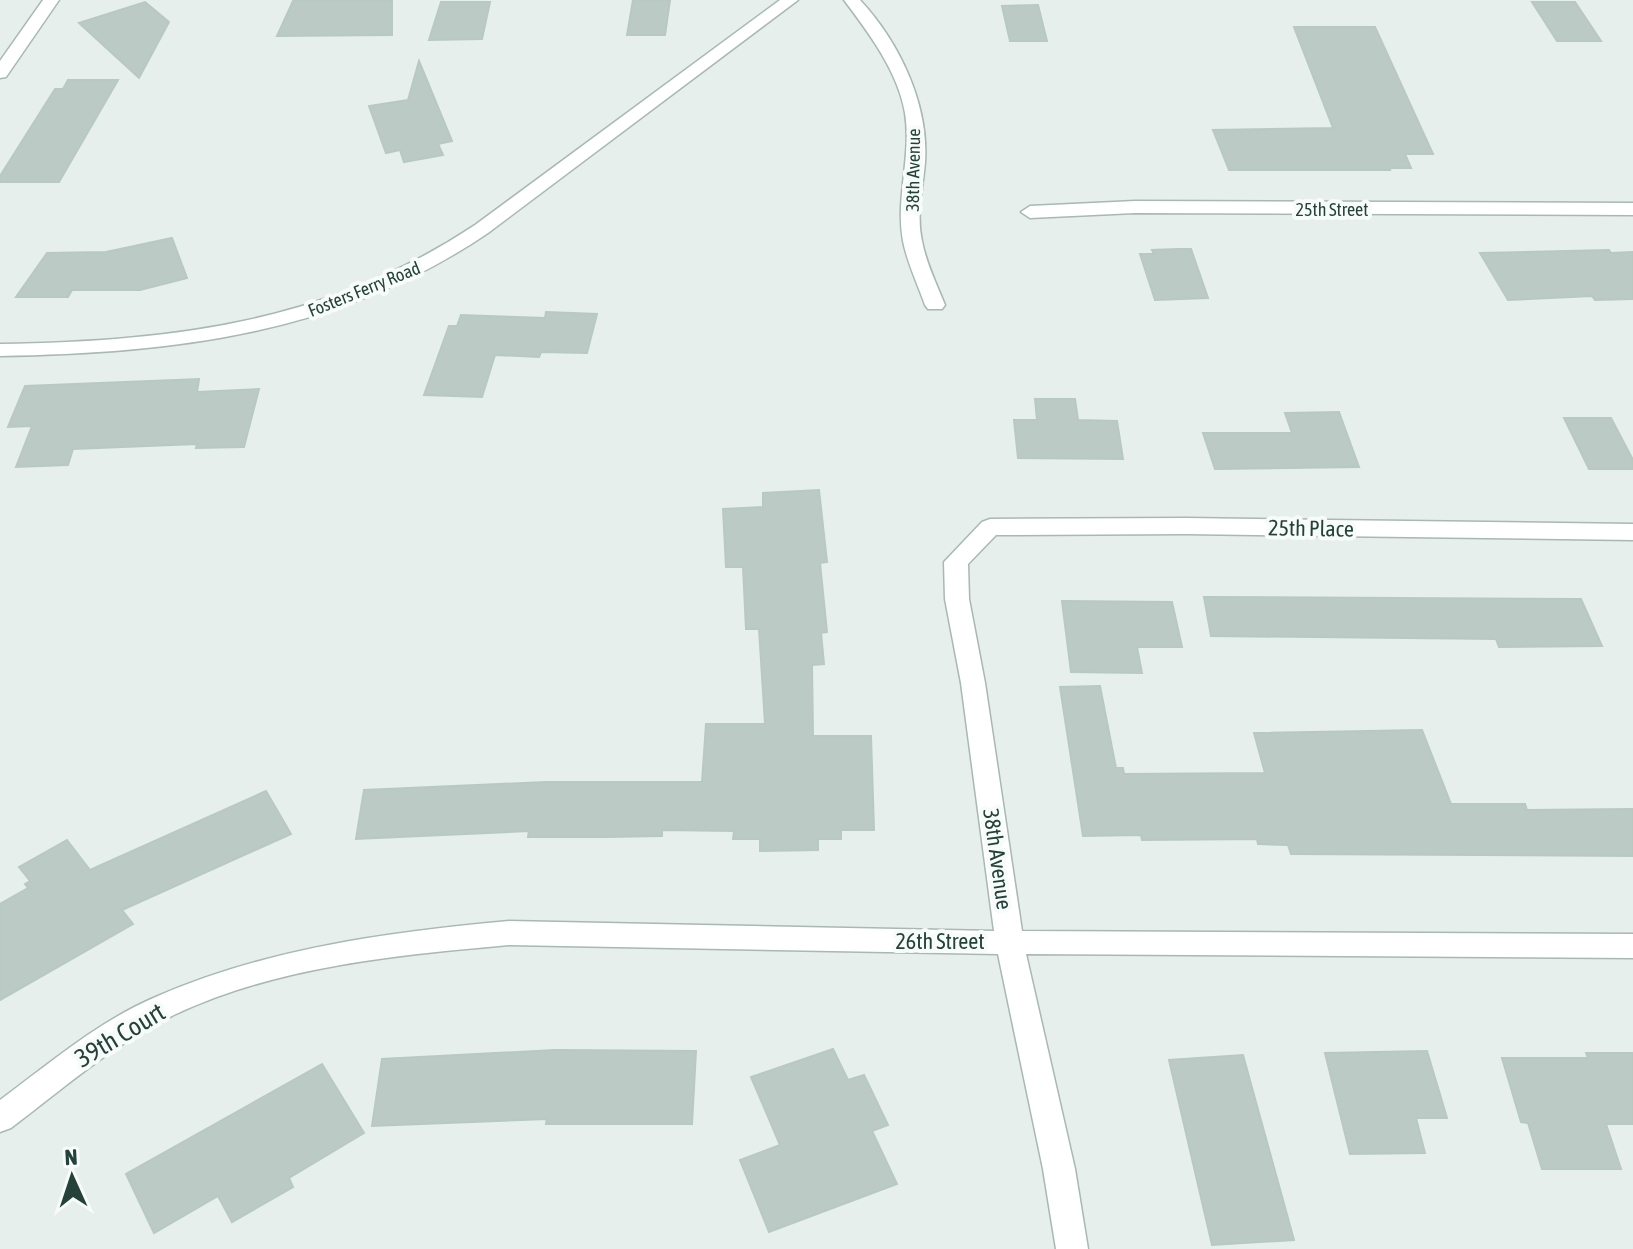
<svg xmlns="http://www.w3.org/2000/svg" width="1633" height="1249" font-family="'Asap Condensed',sans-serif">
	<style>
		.building { fill: #bbcac4; stroke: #b8c9c2; stroke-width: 2 }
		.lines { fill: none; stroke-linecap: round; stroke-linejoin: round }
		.minor-casing { stroke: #a8b8b2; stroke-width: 3 }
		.tertiary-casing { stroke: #a8b8b2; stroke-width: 3 }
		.minor { fill: #fff; fill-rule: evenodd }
		.tertiary { fill: #fff; fill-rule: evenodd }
		.labels { text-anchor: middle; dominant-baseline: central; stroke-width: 8; stroke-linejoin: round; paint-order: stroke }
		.far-street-label { font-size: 18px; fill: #24423a; stroke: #f7fbf9 }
		.street-label { font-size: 22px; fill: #24423a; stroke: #f7fbf9 }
		.near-street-label { font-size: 26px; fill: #24423a; stroke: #f7fbf9 }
	</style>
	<rect width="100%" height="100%" fill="#e6efeb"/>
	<g class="building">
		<path d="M 633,0 L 670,0 L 665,35 L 627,35 Z"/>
		<path d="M 293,1 L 392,1 L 392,35 L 277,36 Z"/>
		<path d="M 145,2 L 169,22 L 139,78 L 79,23 Z"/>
		<path d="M 441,2 L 490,2 L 482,39 L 429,40 Z"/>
		<path d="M 1532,2 L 1575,2 L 1601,41 L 1557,41 Z"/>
		<path d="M 1038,5 L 1047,41 L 1010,41 L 1002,6 Z"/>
		<path d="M 1294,27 L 1375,27 L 1433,154 L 1405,154 L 1411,168 L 1389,168 L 1390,170 L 1229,170 L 1213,130 L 1333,128 Z"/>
		<path d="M 419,61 L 452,141 L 438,144 L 443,155 L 404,162 L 400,150 L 386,153 L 369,106 L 408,100 Z"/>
		<path d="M 68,80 L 118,80 L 59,182 L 0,182 L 0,176 L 55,89 L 63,89 Z"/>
		<path d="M 172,238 L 187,278 L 140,290 L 72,290 L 68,297 L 16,297 L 47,253 L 106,252 Z"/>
		<path d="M 1178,249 L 1191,249 L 1208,298 L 1155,300 L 1140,254 L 1154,254 L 1152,250 Z"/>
		<path d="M 1609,250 L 1611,253 L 1633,252 L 1633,299 L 1595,300 L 1592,296 L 1508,300 L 1480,253 Z"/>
		<path d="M 546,312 L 597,314 L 587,353 L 541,352 L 539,357 L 495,355 L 482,397 L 424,395 L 449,326 L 457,326 L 461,315 L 545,318 Z"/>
		<path d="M 199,379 L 197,392 L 259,389 L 244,447 L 196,448 L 197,444 L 73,449 L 68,465 L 16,467 L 32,426 L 8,427 L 25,386 Z"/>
		<path d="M 1035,399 L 1075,399 L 1078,420 L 1117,421 L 1123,459 L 1018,458 L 1014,420 L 1037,420 Z"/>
		<path d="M 1339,412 L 1359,467 L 1215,469 L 1203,433 L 1292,433 L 1285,413 Z"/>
		<path d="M 1564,418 L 1611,418 L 1633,460 L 1633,469 L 1589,469 Z"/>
		<path d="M 819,490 L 827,562 L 820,563 L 827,632 L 821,633 L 824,664 L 812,665 L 813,736 L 871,736 L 874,830 L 841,830 L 841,839 L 818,839 L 818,850 L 760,851 L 760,839 L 733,839 L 734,831 L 662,830 L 662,836 L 606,837 L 528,837 L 529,831 L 356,839 L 364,790 L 546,782 L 702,782 L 706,724 L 765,724 L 759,629 L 746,629 L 743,567 L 726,567 L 723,509 L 763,507 L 763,493 Z"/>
		<path d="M 1204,597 L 1581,599 L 1602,646 L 1499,647 L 1496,639 L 1211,636 Z"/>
		<path d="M 1062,601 L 1172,602 L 1182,647 L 1137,647 L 1142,673 L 1071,672 Z"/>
		<path d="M 1100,686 L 1116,768 L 1123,768 L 1124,774 L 1265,773 L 1254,733 L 1422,730 L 1451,804 L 1525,804 L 1527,810 L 1633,809 L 1633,856 L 1291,854 L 1288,845 L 1258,844 L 1257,839 L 1142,840 L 1141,835 L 1083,836 L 1060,687 Z"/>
		<path d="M 266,791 L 291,834 L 122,910 L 133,924 L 0,1000 L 0,904 L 28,888 L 25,884 L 30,881 L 19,867 L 67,840 L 90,870 Z"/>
		<path d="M 833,1049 L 848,1080 L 864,1075 L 888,1125 L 872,1131 L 897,1184 L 769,1232 L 740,1160 L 780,1145 L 751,1077 Z"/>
		<path d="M 555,1050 L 696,1051 L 692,1124 L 546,1124 L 547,1119 L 372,1126 L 382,1059 Z"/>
		<path d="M 1427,1051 L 1447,1118 L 1416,1118 L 1425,1153 L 1350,1154 L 1325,1053 Z"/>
		<path d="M 1586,1053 L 1633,1053 L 1633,1124 L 1606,1124 L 1621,1169 L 1542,1169 L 1528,1123 L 1521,1122 L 1502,1058 L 1588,1058 Z"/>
		<path d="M 1243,1055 L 1294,1240 L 1212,1245 L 1169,1060 Z"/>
		<path d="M 322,1064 L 364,1133 L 289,1178 L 293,1187 L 232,1222 L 218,1196 L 154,1233 L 126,1174 Z"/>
	</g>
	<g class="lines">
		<g class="minor-casing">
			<g id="minor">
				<path d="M 43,0 L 59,0 L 6,77 L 0,78 L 0,61 Z"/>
				<path d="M 844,0 L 860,0 C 899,42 929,104 925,162 C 923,188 916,215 922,241 C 926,263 937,285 945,305 L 942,309 L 928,309 L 925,305 C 918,285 907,262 903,241 C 895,199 912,156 905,113 C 898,71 868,32 844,0 Z"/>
				<path d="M 1135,201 L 1633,203 L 1633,215 L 1135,213 L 1030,218 L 1021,212 L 1030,206 Z"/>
				<path d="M 1186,518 L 1633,524 L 1633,540 L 1186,534 L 996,535 L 968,564 L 969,599 L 985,683 L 1022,931 L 1633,934 L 1633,958 L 1026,954 L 1075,1169 L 1088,1249 L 1056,1249 L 1043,1169 L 998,954 L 509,945 C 398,955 278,966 176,1014 C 116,1042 64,1088 11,1128 L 0,1132 L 0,1100 C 50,1063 100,1020 158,996 C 269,948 389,932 509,921 L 994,931 L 961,683 L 945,599 L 944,562 L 982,522 L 990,519 Z"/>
			</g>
		</g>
		<g class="tertiary-casing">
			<path id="tertiary" d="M 780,0 L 798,0 L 488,233 C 339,334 176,353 0,356 L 0,344 C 173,341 328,323 475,225 Z"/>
		</g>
		<use href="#minor" class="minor"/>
		<use href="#tertiary" class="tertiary"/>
	</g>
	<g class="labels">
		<g class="far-street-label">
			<text transform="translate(913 170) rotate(-89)">38th Avenue</text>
			<text x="1332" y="209">25th Street</text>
			<text transform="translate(364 289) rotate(-22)">Fosters Ferry Road</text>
		</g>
		<g class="street-label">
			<text transform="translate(1311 528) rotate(1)">25th Place</text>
			<text transform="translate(998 859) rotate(82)">38th Avenue</text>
			<text x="940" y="941">26th Street</text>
		</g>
		<g class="near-street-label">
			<text transform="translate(120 1035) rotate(-31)">39th Court</text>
		</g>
	</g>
	<g transform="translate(72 1177) rotate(357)" stroke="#f7fbf9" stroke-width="6" paint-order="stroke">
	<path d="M0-6L14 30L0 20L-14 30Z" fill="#24423a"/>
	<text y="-12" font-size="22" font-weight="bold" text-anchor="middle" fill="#24423a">N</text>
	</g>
</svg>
